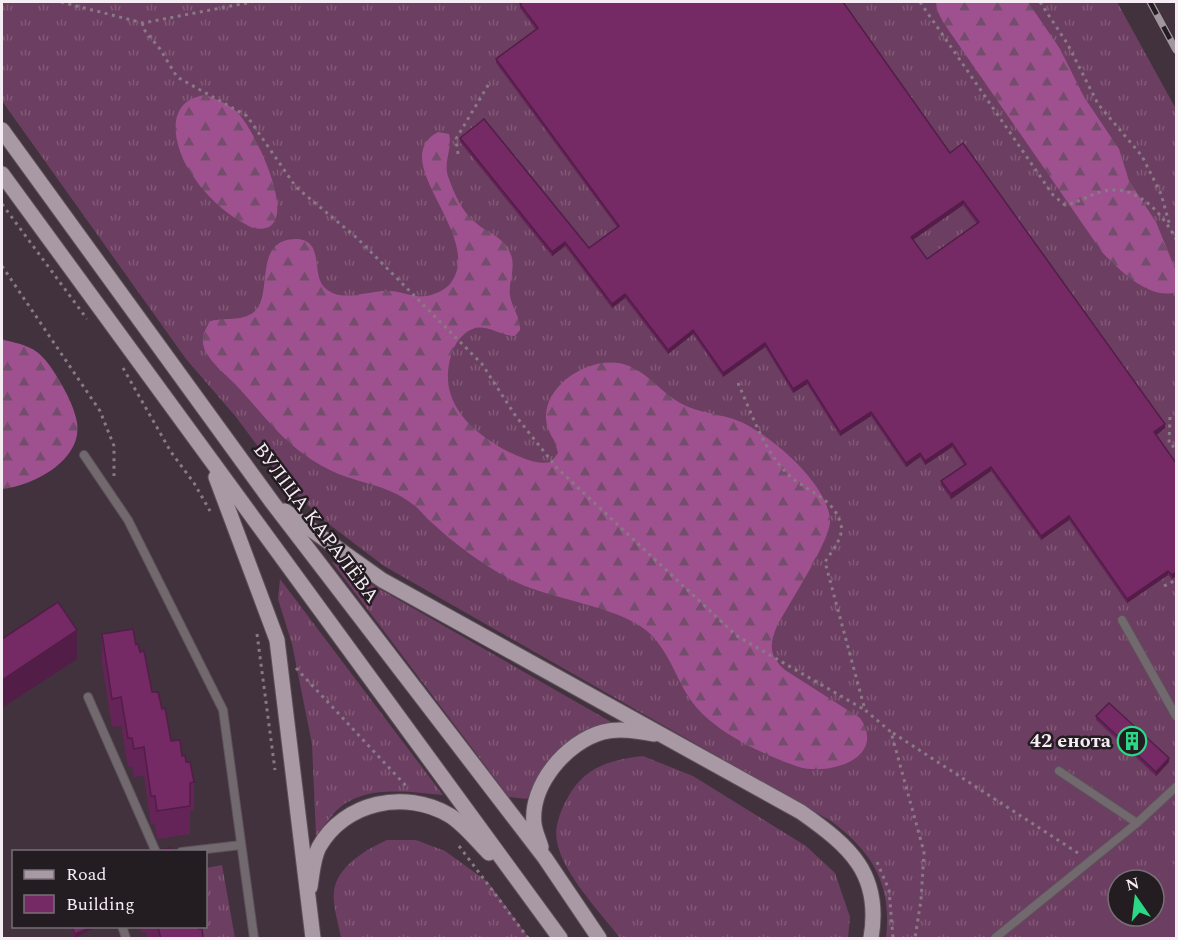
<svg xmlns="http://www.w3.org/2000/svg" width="1178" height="940" font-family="Spectral,serif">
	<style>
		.grass { fill: url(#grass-tufts); fill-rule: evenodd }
		.forest { fill: url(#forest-firs) }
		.pitch { fill: #6c3e61 }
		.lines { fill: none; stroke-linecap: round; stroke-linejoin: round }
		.lane-casing { stroke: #5e505a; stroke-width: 10 }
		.primary-casing { stroke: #5e505a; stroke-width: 17 }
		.path { stroke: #877a84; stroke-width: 3; stroke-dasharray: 3 4.5; stroke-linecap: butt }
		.lane { stroke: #71696e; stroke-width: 8 }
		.primary { stroke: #a999a4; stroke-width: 15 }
		.rail-casing { stroke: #a2969e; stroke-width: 7 }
		.rail { stroke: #231c21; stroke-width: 4.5; stroke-dasharray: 14; stroke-linecap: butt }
		.wall { fill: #652458; fill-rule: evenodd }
		.shaded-wall { fill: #521d47 }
		.building { fill: #752a66; stroke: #521d47; stroke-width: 1.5; fill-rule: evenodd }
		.labels { text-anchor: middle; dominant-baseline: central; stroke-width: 5; stroke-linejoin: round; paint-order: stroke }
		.street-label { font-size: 20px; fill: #f6ecf3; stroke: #231c21 }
		.poi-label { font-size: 20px; font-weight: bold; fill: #f6ecf3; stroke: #231c21; text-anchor: end }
	</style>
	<defs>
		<pattern id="grass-tufts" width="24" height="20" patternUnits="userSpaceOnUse" patternTransform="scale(1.5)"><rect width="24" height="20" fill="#6c3e61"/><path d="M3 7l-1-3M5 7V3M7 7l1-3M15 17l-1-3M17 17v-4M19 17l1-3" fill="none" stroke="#825a78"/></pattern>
		<pattern id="forest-firs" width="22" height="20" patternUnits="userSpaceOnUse" patternTransform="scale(1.5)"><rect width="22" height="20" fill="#9f518f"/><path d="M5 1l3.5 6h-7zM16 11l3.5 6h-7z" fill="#744c6c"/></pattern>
	</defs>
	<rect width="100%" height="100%" fill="#41323d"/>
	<g class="grass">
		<path d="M 2,2 L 1117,2 L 1176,109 L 1176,938 L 886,938 C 892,884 873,853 831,821 L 384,566 L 326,522 L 298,496 L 273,467 L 236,417 L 186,359 L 2,101 ZM 1118,880 L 1154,880 L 1154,916 L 1118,916 Z"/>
		<path d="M 331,561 L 613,723 C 566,736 549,757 527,799 L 509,797 Z"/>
		<path d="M 280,579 L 443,795 C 408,792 365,784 337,810 C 330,817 323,828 316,836 L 312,744 L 292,644 L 278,599 Z"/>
		<path d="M 643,756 L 693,776 L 806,846 L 835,873 L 850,917 L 848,938 L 620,938 C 600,912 563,874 557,842 C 554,827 560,812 567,799 C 584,767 609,760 643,756 Z"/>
		<path d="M 387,840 L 416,840 L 445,851 L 488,882 L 529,938 L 341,938 C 339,925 332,905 334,891 C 337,866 367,849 387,840 Z"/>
		<path d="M 222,865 L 235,938 L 200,938 L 184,927 L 206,926 L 206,868 Z"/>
	</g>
	<g class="forest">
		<path d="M 936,2 L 1028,2 L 1060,49 L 1084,97 L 1119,149 L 1129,181 L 1156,222 L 1176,271 L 1176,292 C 1150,301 1118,269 1102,252 L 943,22 L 937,10 Z"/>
		<path d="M 206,95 C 218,100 229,104 238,113 C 253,128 295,213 269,227 C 262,230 253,229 247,225 C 225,214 204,194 191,173 C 173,146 163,100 206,95 Z"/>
		<path d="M 438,132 L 449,134 C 453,150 442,162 449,179 C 454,193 462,212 475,222 C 488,234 504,236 511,255 C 516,269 508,282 510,296 C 512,308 521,318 520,330 L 515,336 C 501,336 489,325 475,328 C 465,331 457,340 453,350 C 435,397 467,430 507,451 C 521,457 535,465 551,462 L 558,453 C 556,441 547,432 546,419 C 544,382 596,352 629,366 C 649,374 662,393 680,403 C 699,414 721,413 741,422 C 772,436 828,484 830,520 C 831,540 788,605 777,626 C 769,645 769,656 785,670 L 860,718 C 888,759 827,777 796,766 C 760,753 709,730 688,696 C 675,675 667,648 647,631 C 617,606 553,600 516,582 C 485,567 456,545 431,522 C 424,516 419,508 411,503 C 387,484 354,483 328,469 C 284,446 267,418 235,384 C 225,374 211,363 205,350 C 200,339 204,330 211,321 C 226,317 241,322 254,312 C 274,296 252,240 295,239 C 326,239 310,274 325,288 C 341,303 367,291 386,291 C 400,290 413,298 426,296 C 434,295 445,290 450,284 C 487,237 384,161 438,132 Z"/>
		<path d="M 2,339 C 10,342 20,343 28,347 C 43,353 51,367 59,380 C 66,392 73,405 76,418 C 87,458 34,486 2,489 Z"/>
	</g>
	<path class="pitch" d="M 1176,863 L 1176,938 L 1073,938 L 1118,906 L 1118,916 L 1154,916 L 1153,880 Z"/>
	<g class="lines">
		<g class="lane-casing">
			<g id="lane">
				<path d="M 84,455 L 128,520 L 223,710 L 254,938"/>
				<path d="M 1122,620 L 1176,716"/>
				<path d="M 88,697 L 156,852"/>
				<path d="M 1059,771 L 1137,823"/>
				<path d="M 181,852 L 241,845"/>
				<path d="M 122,926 L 126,938"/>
				<path d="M 995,938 L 1137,823 L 1176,787"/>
			</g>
		</g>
		<g class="primary-casing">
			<g id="primary">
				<path d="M 2,130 L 272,502 L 545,858 L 599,938"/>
				<path d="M 2,174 L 560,938"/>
				<path d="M 216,477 L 277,640 L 313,938"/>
				<path d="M 285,511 L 382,580 L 801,812 C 849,846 882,873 871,938"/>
				<path d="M 541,847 C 539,840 535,832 534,824 C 530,785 566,742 603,732 C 619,728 637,731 654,734"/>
				<path d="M 310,887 C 312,875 313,858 319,847 C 344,802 405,789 449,815 C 463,823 477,841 489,853"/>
			</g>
		</g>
		<g class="path">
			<path d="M 61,2 L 143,23 L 252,2"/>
			<path d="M 920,2 L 1053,195 L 1065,205 C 1081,202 1090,194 1104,191 C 1137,184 1162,213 1176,239"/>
			<path d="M 1040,2 L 1067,43 L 1098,104 L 1142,156 L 1161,194 L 1170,226"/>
			<path d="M 143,23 L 142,27 L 160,49 L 177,77 L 247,116 L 296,187 L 357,238 L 482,364 L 515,415 L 557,468 L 737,636 L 865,710"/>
			<path d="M 458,154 L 456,139 L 490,82"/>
			<path d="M 2,204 L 87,319"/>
			<path d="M 2,266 L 100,411 L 114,446 L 114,476"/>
			<path d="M 123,368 L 171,452 L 194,483 L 210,511"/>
			<path d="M 738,383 C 752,414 764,452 789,475 C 808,493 834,497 841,525 C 844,538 831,552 825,562 L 865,710 L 891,732 L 924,852 L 921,900 L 915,938"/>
			<path d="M 1170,417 L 1169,444 L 1176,448"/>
			<path d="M 1164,586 L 1176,580"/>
			<path d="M 257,634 L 275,770"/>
			<path d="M 296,668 L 408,788"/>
			<path d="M 893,733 L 1081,855"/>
			<path d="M 459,846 L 528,938"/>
			<path d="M 877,862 L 889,890 L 893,938"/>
		</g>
		<use href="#lane" class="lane"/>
		<use href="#primary" class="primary"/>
		<g class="rail-casing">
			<path id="rail" d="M 1150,2 L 1176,50"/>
		</g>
		<use href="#rail" class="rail"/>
	</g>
	<g class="wall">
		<path d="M 520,4 L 950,153 L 1165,428 L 1156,435 L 1176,463 L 1176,576 L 1172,579 L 1168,575 L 1127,603 L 1069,520 L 1041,540 L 991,471 L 951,499 L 941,485 L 941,481 L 964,465 L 952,447 L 925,465 L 920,457 L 906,467 L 871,416 L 840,436 L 807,384 L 793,393 L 765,347 L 723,377 L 693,334 L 668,354 L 625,298 L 612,308 L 565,246 L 552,256 L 460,142 L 460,138 L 589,248 L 617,227 L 496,63 L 496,59 L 536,30 L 520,8 ZM 963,205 L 977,224 L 927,259 L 913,240 Z"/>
		<path d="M 102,634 L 136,645 L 140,652 L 152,692 L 171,741 L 186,762 L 194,782 L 194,810 L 190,811 L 190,834 L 157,839 L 155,824 L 151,825 L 144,776 L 134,777 L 132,766 L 128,767 L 121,726 L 112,727 L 102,663 Z"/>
		<path d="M 1096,716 L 1169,762 L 1156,776 L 1096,720 Z"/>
		<path d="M 70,927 L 95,927 L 95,928 L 75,938 Z"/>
		<path d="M 140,927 L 198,927 L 203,939 L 147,939 L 146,932 L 141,933 Z"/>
	</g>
	<g class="shaded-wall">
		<path d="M 963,201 L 963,205 L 911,241 L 911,237 Z"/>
		<path d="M 565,242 L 565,246 L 552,256 L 552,252 Z"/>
		<path d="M 625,294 L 625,298 L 612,308 L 612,304 Z"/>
		<path d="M 693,330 L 693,334 L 668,354 L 668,350 Z"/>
		<path d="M 765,343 L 765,347 L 723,377 L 723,373 Z"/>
		<path d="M 807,380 L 807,384 L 793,393 L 793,389 Z"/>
		<path d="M 871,412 L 871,416 L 840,436 L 840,432 Z"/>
		<path d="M 1165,424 L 1165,428 L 1154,437 L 1154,432 Z"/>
		<path d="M 952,443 L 952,447 L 925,465 L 925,461 Z"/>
		<path d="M 920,453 L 920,457 L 906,467 L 906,463 Z"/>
		<path d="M 991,467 L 991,471 L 951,499 L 951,494 Z"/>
		<path d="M 1069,516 L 1069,520 L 1041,540 L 1041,536 Z"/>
		<path d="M 1168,571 L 1168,575 L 1127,603 L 1127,599 Z"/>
		<path d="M 1176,572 L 1176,576 L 1172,579 L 1172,575 Z"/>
		<path d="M 77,630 L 77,659 L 2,708 L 2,680 Z"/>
		<path d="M 1169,758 L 1169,762 L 1156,776 L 1156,772 Z"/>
		<path d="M 91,927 L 95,927 L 95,928 L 75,938 L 75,934 Z"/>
	</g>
	<g class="building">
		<path d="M 523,2 L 843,2 L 950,153 L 963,143 L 1165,424 L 1154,432 L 1176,463 L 1176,572 L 1172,575 L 1168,571 L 1127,599 L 1069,516 L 1041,536 L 991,467 L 951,494 L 941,481 L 966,464 L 952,443 L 925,461 L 920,453 L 906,463 L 871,412 L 840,432 L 807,380 L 793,389 L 765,343 L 723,373 L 693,330 L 668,350 L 625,294 L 612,304 L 565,242 L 552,252 L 460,138 L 484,119 L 589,248 L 619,226 L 496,59 L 538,28 L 520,4 ZM 963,201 L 979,222 L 927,259 L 911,237 Z"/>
		<path d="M 58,602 L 77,630 L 2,680 L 2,639 Z"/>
		<path d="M 133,629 L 136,645 L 138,644 L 140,652 L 144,651 L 152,692 L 158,692 L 162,709 L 165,708 L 171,741 L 180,740 L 182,756 L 185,755 L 186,762 L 190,762 L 194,782 L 190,783 L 190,806 L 157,811 L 155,796 L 151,796 L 144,747 L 134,749 L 132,738 L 128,738 L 121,697 L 112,699 L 102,634 Z"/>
		<path d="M 1109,703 L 1169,758 L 1156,772 L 1096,716 Z"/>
		<path d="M 170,848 L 171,852 L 151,852 Z"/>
		<path d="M 72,927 L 91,927 L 75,934 Z"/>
		<path d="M 158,927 L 198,927 L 199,929 L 202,928 L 203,939 L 161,939 Z"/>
	</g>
	<defs>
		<g id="building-ring" transform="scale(1.5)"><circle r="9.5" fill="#231c21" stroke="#2ad885" stroke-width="1.5"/><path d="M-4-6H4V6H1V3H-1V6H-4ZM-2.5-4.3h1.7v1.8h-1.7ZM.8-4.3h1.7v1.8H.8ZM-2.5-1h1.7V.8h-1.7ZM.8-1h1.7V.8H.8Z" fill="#2ad885"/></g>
	</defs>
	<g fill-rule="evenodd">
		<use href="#building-ring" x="1132" y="741"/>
	</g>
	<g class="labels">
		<g class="street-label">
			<text transform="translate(316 523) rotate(53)">ВУЛІЦА КАРАЛЁВА</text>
		</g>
		<g class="poi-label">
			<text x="1111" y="741">42 енота</text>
		</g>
	</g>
	<rect width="1178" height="940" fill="none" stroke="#f6ecf3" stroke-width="6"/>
	<rect x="12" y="850" width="195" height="78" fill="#231c21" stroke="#776f75" stroke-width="1.5"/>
	<rect x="24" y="870" width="30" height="9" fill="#a999a4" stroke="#776f75" stroke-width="1.5"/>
	<text x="66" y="880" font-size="18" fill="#f6ecf3">Road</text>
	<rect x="24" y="895" width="30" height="18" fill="#752a66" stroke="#776f75" stroke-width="1.5"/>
	<text x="66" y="910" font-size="18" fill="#f6ecf3">Building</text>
	<g transform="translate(1136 898) rotate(346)"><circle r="28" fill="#231c21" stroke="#776f75" stroke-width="1.5"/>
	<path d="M0-4.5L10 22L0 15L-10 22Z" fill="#2ad885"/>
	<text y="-9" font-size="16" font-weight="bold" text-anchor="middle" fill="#f6ecf3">N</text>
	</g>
</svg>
